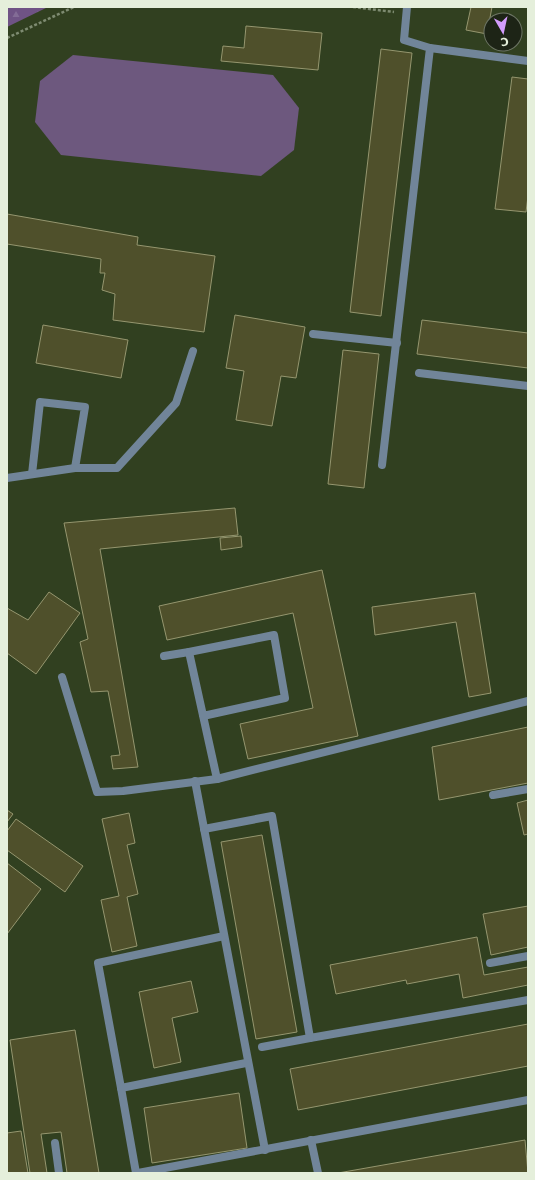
<svg xmlns="http://www.w3.org/2000/svg" width="535" height="1180" font-family="'DejaVu Sans',sans-serif">
	<style>
		.forest { fill: url(#forest-firs) }
		.pitch { fill: #6d587e }
		.building { fill: #4f502b; stroke: #95966f }
		.lines { fill: none; stroke-linecap: round; stroke-linejoin: round }
		.path { stroke: #7e8b71; stroke-width: 2.5; stroke-dasharray: 3 2; stroke-linecap: butt }
		.lane { stroke: #718599; stroke-width: 8 }
		.street { stroke: #718599; stroke-width: 8 }
	</style>
	<defs>
		<pattern id="forest-firs" width="22" height="20" patternUnits="userSpaceOnUse"><rect width="22" height="20" fill="#6f5385"/><path d="M5 1l3.5 6h-7zM16 11l3.5 6h-7z" fill="#836c96"/></pattern>
	</defs>
	<rect width="100%" height="100%" fill="#314020"/>
	<path class="forest" d="M 7,7 L 48,7 L 7,27 Z"/>
	<path class="pitch" d="M 73,55 L 273,75 L 299,108 L 294,150 L 261,176 L 61,155 L 35,122 L 40,81 Z"/>
	<g class="building">
		<path d="M 471,7 L 492,7 L 487,34 L 466,30 Z"/>
		<path d="M 246,26 L 322,33 L 318,70 L 221,61 L 223,46 L 244,48 Z"/>
		<path d="M 381,49 L 412,53 L 381,316 L 350,312 Z"/>
		<path d="M 512,77 L 528,79 L 528,196 L 526,212 L 495,209 Z"/>
		<path d="M 7,214 L 138,237 L 137,245 L 215,256 L 204,332 L 113,320 L 115,294 L 102,290 L 105,273 L 100,273 L 101,259 L 7,244 Z"/>
		<path d="M 235,315 L 305,327 L 296,378 L 281,376 L 272,426 L 236,420 L 244,371 L 226,368 Z"/>
		<path d="M 422,320 L 528,333 L 528,368 L 417,354 Z"/>
		<path d="M 43,325 L 128,340 L 121,378 L 36,363 Z"/>
		<path d="M 343,350 L 379,354 L 364,488 L 328,484 Z"/>
		<path d="M 235,508 L 238,535 L 100,549 L 138,767 L 113,769 L 111,756 L 120,755 L 108,691 L 91,692 L 80,642 L 88,639 L 64,523 Z"/>
		<path d="M 241,536 L 242,547 L 221,550 L 220,538 Z"/>
		<path d="M 322,570 L 358,736 L 248,759 L 240,724 L 313,708 L 293,613 L 167,640 L 159,606 Z"/>
		<path d="M 49,592 L 80,613 L 36,674 L 7,653 L 7,608 L 28,620 Z"/>
		<path d="M 475,593 L 491,693 L 469,697 L 456,622 L 375,635 L 372,607 Z"/>
		<path d="M 528,727 L 528,783 L 439,800 L 432,747 Z"/>
		<path d="M 528,800 L 528,834 L 524,835 L 517,803 Z"/>
		<path d="M 7,810 L 13,814 L 7,822 Z"/>
		<path d="M 129,813 L 135,843 L 127,845 L 138,894 L 127,897 L 137,946 L 112,952 L 101,900 L 119,896 L 102,819 Z"/>
		<path d="M 16,819 L 83,866 L 65,892 L 7,850 L 7,831 Z"/>
		<path d="M 262,835 L 297,1032 L 256,1039 L 221,842 Z"/>
		<path d="M 7,863 L 41,889 L 7,934 Z"/>
		<path d="M 528,906 L 528,947 L 491,955 L 483,914 Z"/>
		<path d="M 477,937 L 484,975 L 528,967 L 528,985 L 463,998 L 459,974 L 407,984 L 406,980 L 336,994 L 330,965 Z"/>
		<path d="M 191,981 L 198,1012 L 172,1018 L 181,1062 L 154,1068 L 139,992 Z"/>
		<path d="M 528,1024 L 528,1066 L 298,1110 L 290,1069 Z"/>
		<path d="M 75,1030 L 99,1173 L 67,1173 L 61,1132 L 41,1134 L 47,1173 L 30,1173 L 10,1040 Z"/>
		<path d="M 239,1093 L 247,1148 L 152,1163 L 144,1108 Z"/>
		<path d="M 21,1131 L 28,1173 L 7,1173 L 7,1133 Z"/>
		<path d="M 525,1140 L 528,1173 L 338,1173 Z"/>
	</g>
	<g class="lines">
		<g class="path">
			<path d="M 353,7 L 394,12"/>
			<path d="M 7,38 L 74,7"/>
		</g>
		<g class="lane">
			<path d="M 313,334 L 397,343"/>
			<path d="M 419,373 L 528,386"/>
			<path d="M 382,465 L 430,48 L 404,40 L 407,7"/>
			<path d="M 32,474 L 40,402 L 85,407 L 75,468"/>
			<path d="M 7,478 L 75,468 L 117,468 L 176,403 L 193,351"/>
			<path d="M 164,656 L 189,652"/>
			<path d="M 62,677 L 97,792 L 123,791 L 217,779 L 528,701"/>
			<path d="M 203,716 L 285,698 L 274,635 L 189,652 L 217,779"/>
			<path d="M 195,781 L 265,1150"/>
			<path d="M 493,795 L 528,789"/>
			<path d="M 204,829 L 272,816 L 310,1038 L 528,1000"/>
			<path d="M 490,963 L 528,956"/>
			<path d="M 262,1047 L 310,1038"/>
			<path d="M 121,1088 L 98,963 L 224,936"/>
			<path d="M 311,1140 L 318,1173"/>
			<path d="M 55,1143 L 59,1173"/>
			<path d="M 136,1173 L 121,1088 L 246,1063"/>
			<path d="M 138,1173 L 528,1100"/>
		</g>
		<path class="street" d="M 430,48 L 528,61"/>
	</g>
	<rect width="535" height="1180" fill="none" stroke="#e5efdb" stroke-width="16"/>
	<g transform="translate(503 32) rotate(171)"><circle r="19" fill="#1d2416" stroke="#6d7565"/>
	<path d="M0-3L7 15L0 10L-7 15Z" fill="#d39cfc"/>
	<text y="-6" font-size="11" font-weight="bold" text-anchor="middle" fill="#e5efdb">С</text>
	</g>
</svg>
